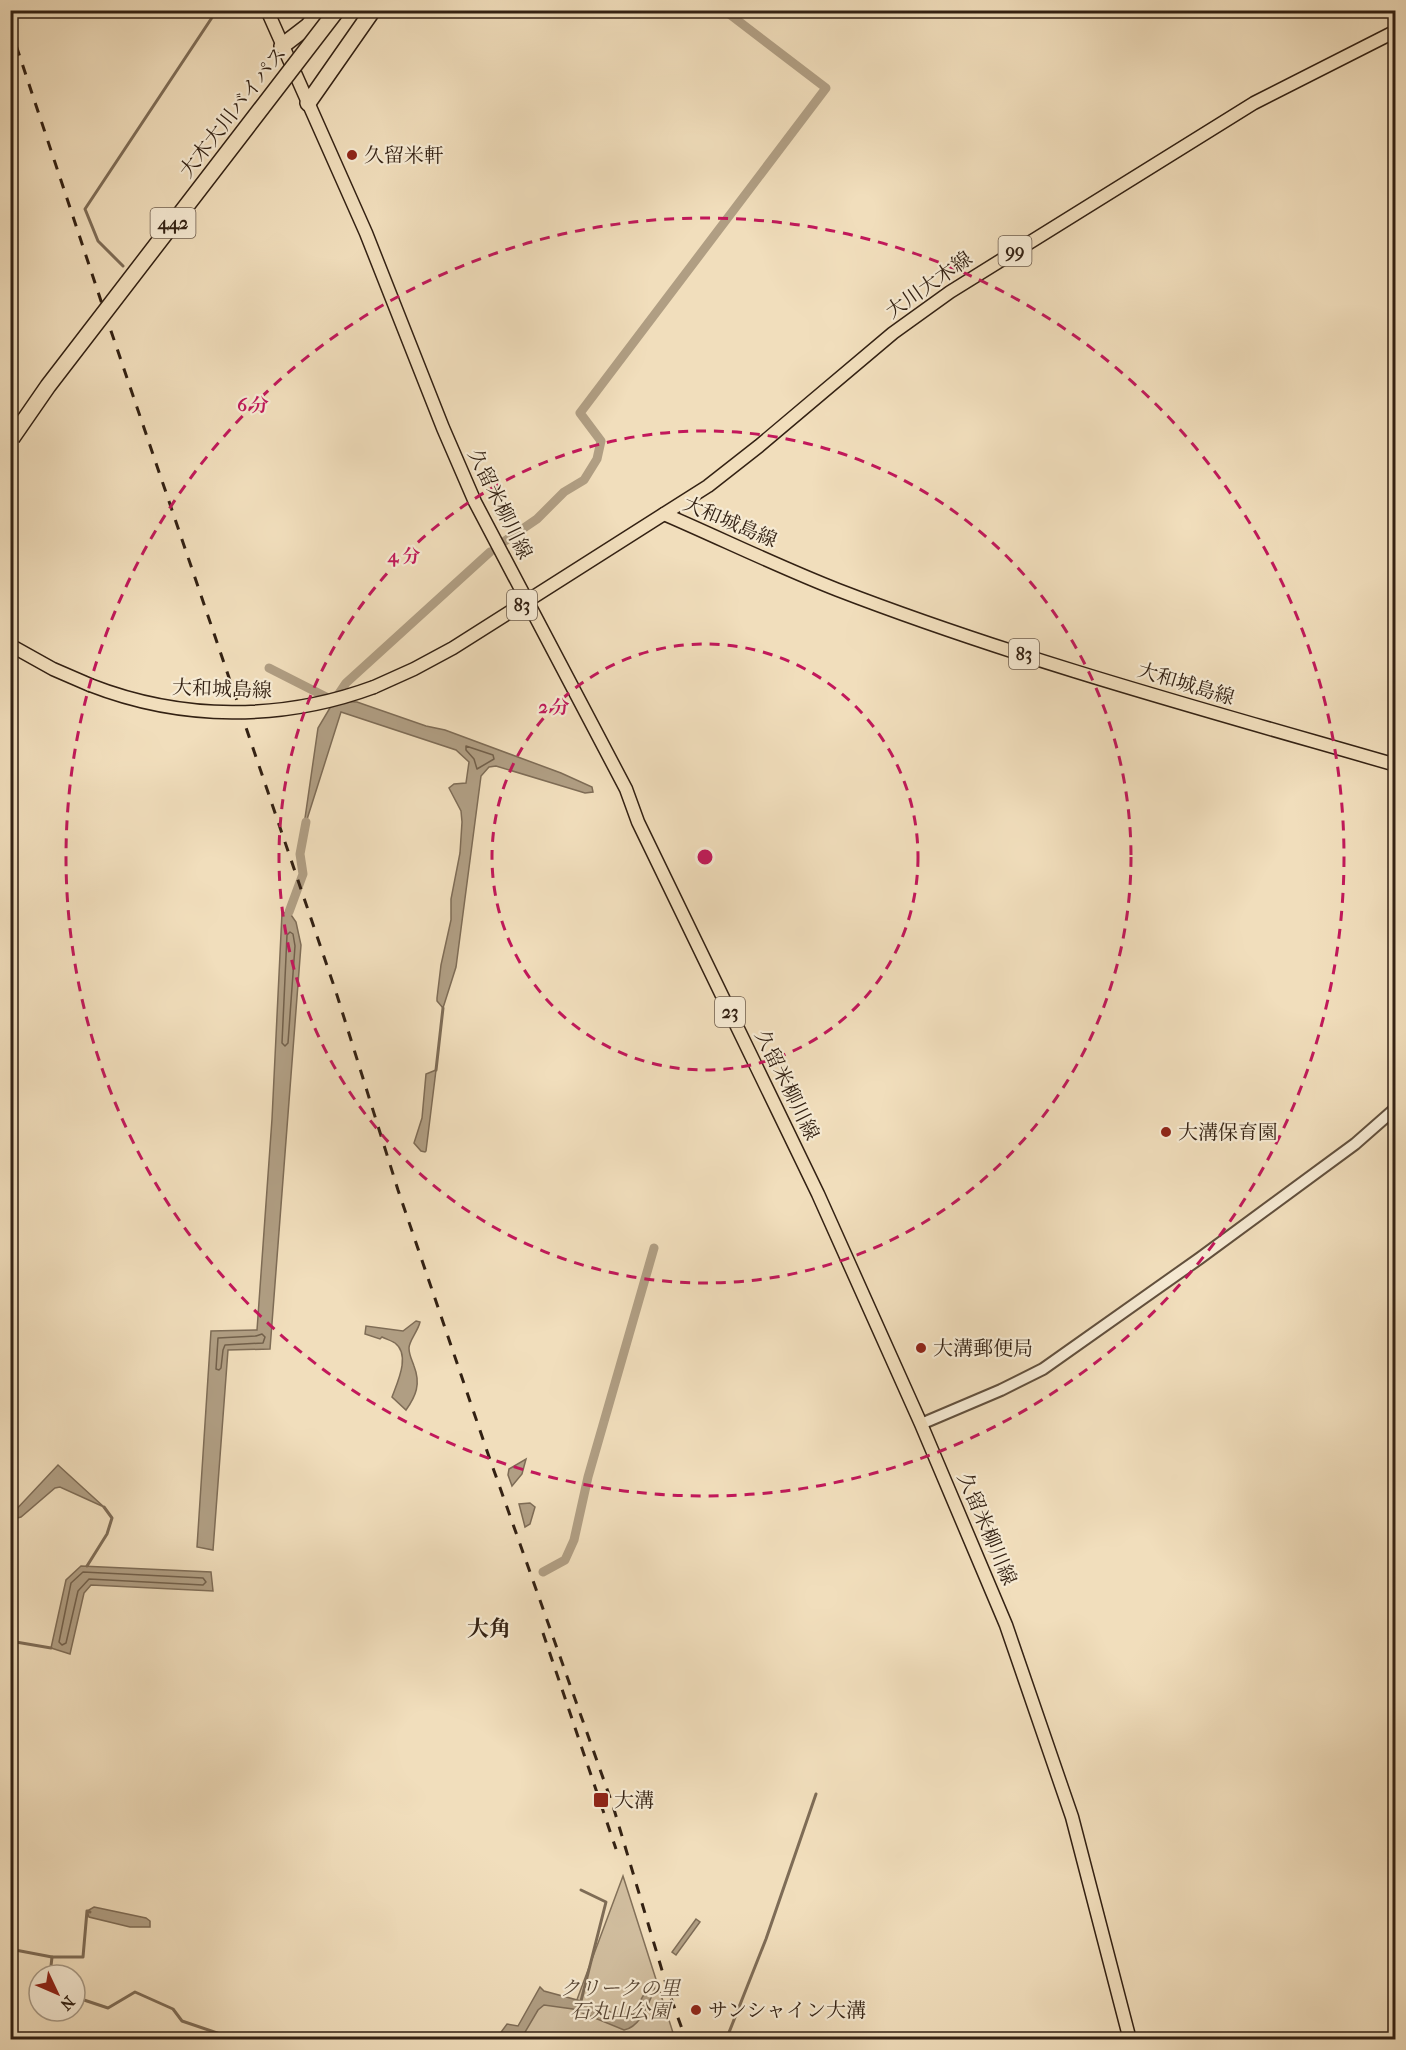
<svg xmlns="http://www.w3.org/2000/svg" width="1406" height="2050" font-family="'IM FELL French Canon','Noto Serif JP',serif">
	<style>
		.green { fill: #d1be9f; stroke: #827059; stroke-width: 1.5 }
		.water { fill: #b09e83; stroke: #7e6c56; stroke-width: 1.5 }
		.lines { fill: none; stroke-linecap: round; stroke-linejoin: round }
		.shore { stroke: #72604b; stroke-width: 1.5 }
		.stream { stroke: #7e6c56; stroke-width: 3 }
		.canal { stroke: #b09e83; stroke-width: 9 }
		.minor-casing { stroke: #62503d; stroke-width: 14 }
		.major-casing { stroke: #332113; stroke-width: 15 }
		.highway-casing { stroke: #332113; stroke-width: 18 }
		.minor { stroke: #f6ead3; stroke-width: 10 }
		.major { stroke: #f1debc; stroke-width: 12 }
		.highway { stroke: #f1debc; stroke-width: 15 }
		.rail { stroke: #332113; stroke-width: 3; stroke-dasharray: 10 10; stroke-linecap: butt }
		.major-bridge-casing { stroke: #332113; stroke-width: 15; stroke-linecap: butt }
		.highway-bridge-casing { stroke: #332113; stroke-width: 18; stroke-linecap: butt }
		.major-bridge { stroke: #f1debc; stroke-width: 12 }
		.highway-bridge { stroke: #f1debc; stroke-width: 15 }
		.ring { fill: none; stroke: #c2185b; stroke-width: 3; stroke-dasharray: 10 8 }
		.poi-dot { fill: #8f2418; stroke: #f6ead3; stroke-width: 2 }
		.labels { text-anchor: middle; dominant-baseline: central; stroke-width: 4.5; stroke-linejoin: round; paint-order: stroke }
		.shield { fill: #f6ead3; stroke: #6e5d4d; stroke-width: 1.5 }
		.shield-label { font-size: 18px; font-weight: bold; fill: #332113 }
		.street-label { font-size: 20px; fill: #332113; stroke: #f6ead3 }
		.poi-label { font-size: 20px; fill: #332113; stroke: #f6ead3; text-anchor: start }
		.park-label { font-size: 20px; font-style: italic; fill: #5a4836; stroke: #f6ead3 }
		.quarter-label { font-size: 22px; font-weight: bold; fill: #332113; stroke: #f6ead3 }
		.centre { fill: #c2185b; stroke: #f6ead3; stroke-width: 3 }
		.ring-label { font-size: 18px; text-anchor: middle; font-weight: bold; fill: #c2185b; stroke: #f6ead3; stroke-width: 4.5; stroke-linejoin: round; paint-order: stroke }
	</style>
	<rect width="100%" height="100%" fill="#f1debc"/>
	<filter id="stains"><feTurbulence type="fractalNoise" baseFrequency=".00333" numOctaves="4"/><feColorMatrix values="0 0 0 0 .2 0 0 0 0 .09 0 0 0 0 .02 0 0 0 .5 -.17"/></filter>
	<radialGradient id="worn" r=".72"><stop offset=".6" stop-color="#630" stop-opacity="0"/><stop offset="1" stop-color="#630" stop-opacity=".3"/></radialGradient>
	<path class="green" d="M 623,1876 L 675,2039 L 518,2040 L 539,1999 L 575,2005 Z"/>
	<g class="water">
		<path d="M 334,701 L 357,702 L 426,726 L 445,730 L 561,773 L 592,787 L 593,792 L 585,793 L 496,766 L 489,767 L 481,776 L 456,967 L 443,1008 L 437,1001 L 437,998 L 441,965 L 451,920 L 451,899 L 460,853 L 462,822 L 461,811 L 449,788 L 454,784 L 466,783 L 469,762 L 456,750 L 341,712 L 303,832 L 318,728 Z"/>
		<path d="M 289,912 L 296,922 L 301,945 L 270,1349 L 228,1350 L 213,1550 L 197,1547 L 211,1331 L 257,1330 L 272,1119 L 282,913 Z"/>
		<path d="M 436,1070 L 426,1151 L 425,1152 L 421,1151 L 414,1143 L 422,1118 L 426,1074 Z"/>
		<path d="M 416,1321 L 420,1322 C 418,1331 409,1341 409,1348 C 409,1355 412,1360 414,1366 C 421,1384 416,1396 406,1410 L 392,1397 C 397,1383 411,1355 395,1343 C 392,1341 386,1339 382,1337 L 380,1339 L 365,1334 L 366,1326 L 403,1331 Z"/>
		<path d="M 526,1459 L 522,1474 L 512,1486 L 508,1475 L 509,1469 Z"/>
		<path d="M 58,1465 L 104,1507 L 60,1487 L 55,1488 L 21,1517 L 14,1519 L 11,1515 Z"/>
		<path d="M 530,1503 L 535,1507 L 530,1524 L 525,1527 L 519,1504 Z"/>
		<path d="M 81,1566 L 211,1572 L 213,1591 L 91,1585 L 84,1593 L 70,1654 L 51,1648 L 66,1580 Z"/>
		<path d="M 94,1907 L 146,1918 L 150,1921 L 150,1927 L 130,1927 L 89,1917 L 87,1911 Z"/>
		<path d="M 696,1919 L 700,1922 L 676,1955 L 672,1952 Z"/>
		<path d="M 653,1984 L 655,1989 C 648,2003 641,2027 624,2030 L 573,2009 L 544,2005 L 538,2010 L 521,2039 L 496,2039 L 507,2024 L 518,2026 L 540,1987 L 544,1991 L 581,2001 L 621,2016 L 633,2014 L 643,1996 Z"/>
	</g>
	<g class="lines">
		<g class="shore">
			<path d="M 466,746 L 493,755 L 494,759 L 477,769 L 474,759 L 466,750 Z"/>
			<path d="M 290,932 L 293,934 L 295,946 L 288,1043 L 285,1046 L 282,1043 L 287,935 Z"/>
			<path d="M 262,1334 L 265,1337 L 263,1343 L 225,1345 L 223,1350 L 221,1368 L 219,1370 L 216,1369 L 218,1338 L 256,1336 Z"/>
			<path d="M 83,1572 L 203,1578 L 206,1582 L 203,1585 L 89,1579 L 78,1591 L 66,1643 L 62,1645 L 59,1642 L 71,1583 Z"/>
		</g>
		<g class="stream">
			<path d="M 123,266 L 98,241 L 85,209 L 217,10"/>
			<path d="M 436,1070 L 443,1008"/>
			<path d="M 87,1566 L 107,1534 L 112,1518 L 104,1507"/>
			<path d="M 10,1641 L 51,1648"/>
			<path d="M 10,1949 L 52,1957 L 50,1975"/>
			<path d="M 52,1957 L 83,1957 L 87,1911 L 90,1912"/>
			<path d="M 75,1997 L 108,2008 L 135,1992 L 173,2009 L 182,2021 L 232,2038"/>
			<path d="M 581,2001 L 606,1902 L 581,1890"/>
			<path d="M 726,2040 L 766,1939 L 816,1794"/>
		</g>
		<g class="canal">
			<path d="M 502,543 L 537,519 L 564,492 L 584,480 L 597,459 L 601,441 L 580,413 L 826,88 L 724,10"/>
			<path d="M 269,668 L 334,701"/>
			<path d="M 334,701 L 346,683 L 490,552"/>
			<path d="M 289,912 L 303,874 L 300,854 L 306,822"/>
			<path d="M 543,1572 L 565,1560 L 574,1540 L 588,1477 L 654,1248"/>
		</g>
		<g class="minor-casing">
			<path id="minor" d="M 921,1424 L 1001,1390 L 1043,1369 L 1200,1258 L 1355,1144 L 1396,1108"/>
		</g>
		<g class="major-casing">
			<g id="major">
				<path d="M 267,10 L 366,233 L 443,428 L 475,502 L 626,789 L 638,822 L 818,1194 L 921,1424 L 1006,1625 L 1072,1817 L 1130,2040"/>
				<path d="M 664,514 C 722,539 779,567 838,590 C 1020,660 1209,711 1396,765"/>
				<path d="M 10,645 L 53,669 L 90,685"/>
				<path d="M 374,687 L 414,669 L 453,648 L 708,486 L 759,446 L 893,333 L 950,292 L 1254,103 L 1396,31"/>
			</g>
		</g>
		<g class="highway-casing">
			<g id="highway">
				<path d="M 282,46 L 308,26 L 321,10"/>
				<path d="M 308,103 L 373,10"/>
			</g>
		</g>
		<use href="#minor" class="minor"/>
		<use href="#major" class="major"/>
		<use href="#highway" class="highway"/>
		<g class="rail">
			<path d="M 10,27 L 110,328 L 336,992 L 398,1190 L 487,1451 L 613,1806 L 667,1987 L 686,2040"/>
			<path d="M 543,1633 L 616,1849"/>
		</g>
		<g class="major-bridge-casing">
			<path id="major-bridge" d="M 90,685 C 182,721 282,721 374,687"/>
		</g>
		<g class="highway-bridge-casing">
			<path id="highway-bridge" d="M 12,438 L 48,386 L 337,10"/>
		</g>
		<use href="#major-bridge" class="major-bridge"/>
		<use href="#highway-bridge" class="highway-bridge"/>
	</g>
	<g class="ring">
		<circle cx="705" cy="857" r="213"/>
		<circle cx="705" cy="857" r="426"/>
		<circle cx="705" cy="857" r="639"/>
	</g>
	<g class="poi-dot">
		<circle cx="352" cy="155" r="6"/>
		<circle cx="1166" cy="1132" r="6"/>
		<circle cx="921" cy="1348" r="6"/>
		<rect x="593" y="1792" width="16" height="16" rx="3"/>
		<circle cx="696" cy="2010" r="6"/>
	</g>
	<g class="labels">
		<g class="shield">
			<rect x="150.5" y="208" width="45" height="30" rx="4.5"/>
			<rect x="998.5" y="236" width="33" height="30" rx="4.5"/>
			<rect x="507" y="590" width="30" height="30" rx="4.5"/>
			<rect x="1009" y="639" width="30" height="30" rx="4.5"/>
			<rect x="715" y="997" width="30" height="30" rx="4.5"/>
		</g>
		<g class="shield-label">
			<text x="173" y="223">442</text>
			<text x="1015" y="251">99</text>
			<text x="522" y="605">83</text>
			<text x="1024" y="654">83</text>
			<text x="730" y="1012">23</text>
		</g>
		<g class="street-label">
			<text transform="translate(233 112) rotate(-52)">大木大川バイパス</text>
			<text transform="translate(929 285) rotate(-35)">大川大木線</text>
			<text transform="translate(500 504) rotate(64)">久留米柳川線</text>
			<text transform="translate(730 522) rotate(23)">大和城島線</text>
			<text transform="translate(1186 684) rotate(17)">大和城島線</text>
			<text transform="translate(222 689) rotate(2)">大和城島線</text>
			<text transform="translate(787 1085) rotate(64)">久留米柳川線</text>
			<text transform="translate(987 1529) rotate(67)">久留米柳川線</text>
		</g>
		<g class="poi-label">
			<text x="364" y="155">久留米軒</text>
			<text x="1178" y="1132">大溝保育園</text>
			<text x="933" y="1348">大溝郵便局</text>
			<text x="614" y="1800">大溝</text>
			<text x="708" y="2010">サンシャイン大溝</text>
		</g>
		<g class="park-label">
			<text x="620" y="1988">クリークの里<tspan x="620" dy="23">石丸山公園</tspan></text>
		</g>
		<g class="quarter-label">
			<text x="489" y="1629">大角</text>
		</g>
	</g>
	<circle cx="705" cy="857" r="9" class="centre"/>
	<g class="ring-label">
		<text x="253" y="411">6 分</text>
		<text x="404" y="562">4 分</text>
		<text x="554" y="713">2 分</text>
	</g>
	<rect width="1406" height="2050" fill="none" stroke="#f1debc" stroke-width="36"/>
	<rect x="12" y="12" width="1382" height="2026" fill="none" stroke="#332113" stroke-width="3"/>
	<rect x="18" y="18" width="1370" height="2014" fill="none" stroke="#332113" stroke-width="1.5"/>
	<g transform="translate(57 1993) rotate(134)"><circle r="28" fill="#f6ead3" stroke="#a89a86" stroke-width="1.5"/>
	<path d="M0-4.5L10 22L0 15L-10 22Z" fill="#8f2418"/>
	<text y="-9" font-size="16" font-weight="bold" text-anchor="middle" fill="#332113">N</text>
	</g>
	<rect width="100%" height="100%" filter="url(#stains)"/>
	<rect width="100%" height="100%" fill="url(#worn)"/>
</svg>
